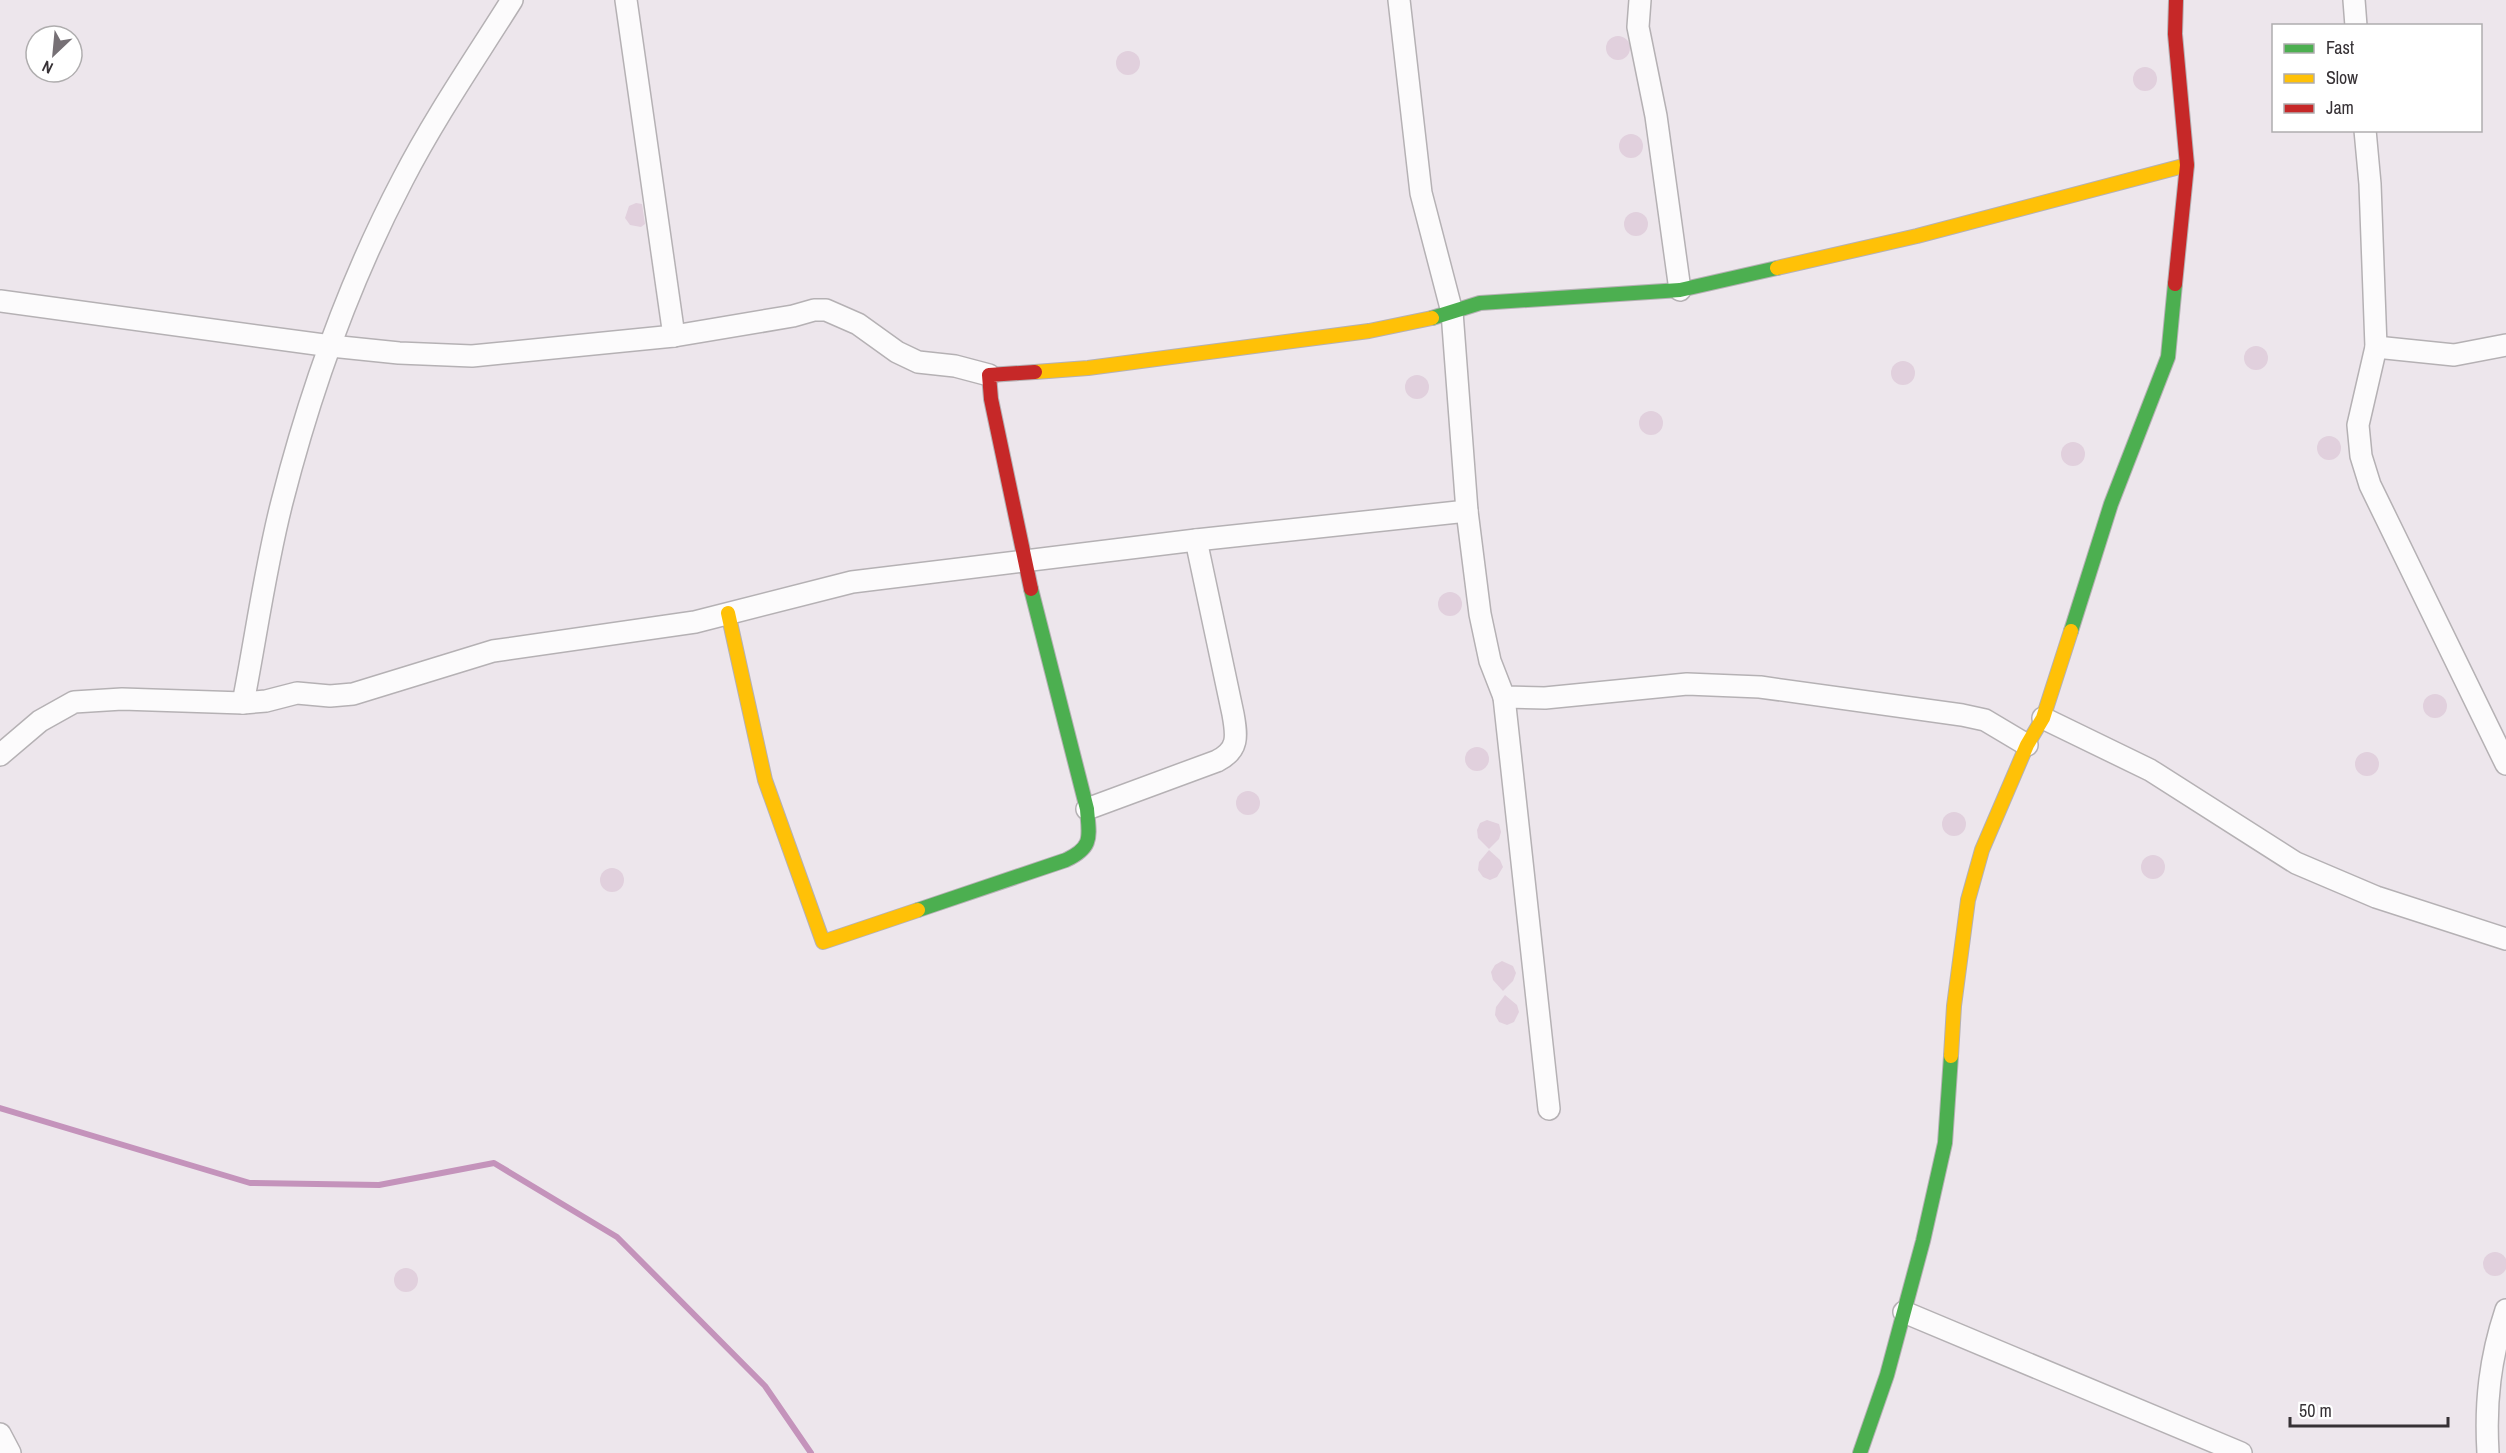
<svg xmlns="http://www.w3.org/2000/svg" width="2506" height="1453" font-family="'Archivo Narrow',sans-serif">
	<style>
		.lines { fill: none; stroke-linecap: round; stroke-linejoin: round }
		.stream { stroke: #c493bb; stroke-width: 6 }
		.building { fill: #e1d0dd }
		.street-casing { stroke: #b5b1b4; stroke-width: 24 }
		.fast-casing { stroke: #b5b1b4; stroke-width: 16 }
		.slow-casing { stroke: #b5b1b4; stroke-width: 16 }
		.jam-casing { stroke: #b5b1b4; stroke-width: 16 }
		.street { stroke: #fcfbfc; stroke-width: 21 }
		.fast { stroke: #4caf50; stroke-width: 14 }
		.slow { stroke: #ffc107; stroke-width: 14 }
		.jam { stroke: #c62828; stroke-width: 14 }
	</style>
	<rect width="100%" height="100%" fill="#ede6ec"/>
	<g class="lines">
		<path class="stream" d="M 0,1108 L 250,1183 L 379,1185 L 494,1163 L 617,1237 L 765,1386 L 811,1453"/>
	</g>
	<g class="building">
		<circle cx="1618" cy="48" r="12"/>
		<circle cx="1128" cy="63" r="12"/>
		<circle cx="2145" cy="79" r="12"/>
		<circle cx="1631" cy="146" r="12"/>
		<path d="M 636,203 L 642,204 L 645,224 L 641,227 L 630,225 L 625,218 L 629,206 Z"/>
		<circle cx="1636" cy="224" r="12"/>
		<circle cx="2256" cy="358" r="12"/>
		<circle cx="1903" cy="373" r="12"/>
		<circle cx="1417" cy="387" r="12"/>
		<circle cx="1651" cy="423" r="12"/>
		<circle cx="2329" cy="448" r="12"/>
		<circle cx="2073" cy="454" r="12"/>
		<circle cx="1450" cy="604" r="12"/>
		<circle cx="2435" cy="706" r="12"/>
		<circle cx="1477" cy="759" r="12"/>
		<circle cx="2367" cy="764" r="12"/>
		<circle cx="1248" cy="803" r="12"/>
		<circle cx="1954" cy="824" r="12"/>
		<path d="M 1487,820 L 1499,824 L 1501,832 L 1499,839 L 1489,849 L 1478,838 L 1477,830 L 1480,823 Z"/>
		<path d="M 1489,850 L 1500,860 L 1503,867 L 1497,877 L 1490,880 L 1483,877 L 1478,870 L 1479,862 Z"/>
		<circle cx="2153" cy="867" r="12"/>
		<circle cx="612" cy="880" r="12"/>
		<path d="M 1502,961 L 1513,966 L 1516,973 L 1513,981 L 1503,991 L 1493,980 L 1491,972 L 1495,965 Z"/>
		<path d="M 1505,995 L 1517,1005 L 1519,1012 L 1514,1022 L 1507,1025 L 1499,1022 L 1495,1015 L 1496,1007 Z"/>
		<circle cx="2495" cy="1264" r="12"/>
		<circle cx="406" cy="1280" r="12"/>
	</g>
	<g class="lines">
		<g class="street-casing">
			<g id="street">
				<path d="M 626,0 L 674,336"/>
				<path d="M 1399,0 L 1421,193 L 1452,312 L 1467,511 L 1480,614 L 1490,661 L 1504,697 L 1545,698 L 1687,684 L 1760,687 L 1962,715 L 1985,720 L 2027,745"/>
				<path d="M 1640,0 L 1638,27 L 1656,116 L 1680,290"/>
				<path d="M 2354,0 L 2356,26"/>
				<path d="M 2365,130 L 2370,184 L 2376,347 L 2358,425 L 2361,456 L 2370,485 L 2506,764"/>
				<path d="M 0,301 L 331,346 L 399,353 L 472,356 L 674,336 L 793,316 L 814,310 L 826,310 L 858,324 L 897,352 L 918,362 L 955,366 L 989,375"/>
				<path d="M 2376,347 L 2454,355 L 2506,345"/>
				<path d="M 1504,697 L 1549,1109"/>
				<path d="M 243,703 C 256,637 265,568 282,502 C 310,392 350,280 403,179 C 435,117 475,59 512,0"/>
				<path d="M 2043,718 L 2150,770 L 2296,863 L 2376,897 L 2506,939"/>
				<path d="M 0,755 L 40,721 L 74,702 L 122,699 L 243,703 L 266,701 L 297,693 L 330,696 L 353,694 L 493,651 L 695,622 L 852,582 L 1196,540 L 1467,511"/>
				<path d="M 1087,809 L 1217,761 C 1239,750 1237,736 1233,714 L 1196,540"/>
				<path d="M 1904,1312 L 2241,1453"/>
				<path d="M 0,1434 L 10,1453"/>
				<path d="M 2488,1453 C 2485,1402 2490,1358 2506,1310"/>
			</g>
		</g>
		<g class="fast-casing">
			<g id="fast">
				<path d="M 1432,318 L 1480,303 L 1680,290 L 1777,268"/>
				<path d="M 2071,631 L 2111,504 L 2168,357 L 2175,284"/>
				<path d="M 918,910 L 1066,860 C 1094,847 1089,836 1087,809 L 1031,589"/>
				<path d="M 1860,1453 L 1887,1375 L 1923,1241 L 1945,1143 L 1951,1056"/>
			</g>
		</g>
		<g class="slow-casing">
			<g id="slow">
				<path d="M 1777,268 L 1917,236 L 2187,165"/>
				<path d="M 1035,372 L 1088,368 L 1369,331 L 1432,318"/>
				<path d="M 728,613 L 765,780 L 823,942 L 918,910"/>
				<path d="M 1951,1056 L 1954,1006 L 1968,900 L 1982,850 L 2027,745 L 2043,718 L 2071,631"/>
			</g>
		</g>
		<g class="jam-casing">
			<g id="jam">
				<path d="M 2175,284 L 2187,165 L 2175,34 L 2176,0"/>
				<path d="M 1031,589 L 991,399 L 989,375 L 1035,372"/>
			</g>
		</g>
		<use href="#street" class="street"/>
		<use href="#fast" class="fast"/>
		<use href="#slow" class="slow"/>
		<use href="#jam" class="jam"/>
	</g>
	<rect x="2272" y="24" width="210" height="108" fill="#ffffff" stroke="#afadae" stroke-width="1.5"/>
	<rect x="2284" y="44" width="30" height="9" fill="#4caf50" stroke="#afadae" stroke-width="1.5"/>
	<text x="2326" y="54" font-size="18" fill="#363135">Fast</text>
	<rect x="2284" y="74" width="30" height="9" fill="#ffc107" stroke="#afadae" stroke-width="1.5"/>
	<text x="2326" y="84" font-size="18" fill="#363135">Slow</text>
	<rect x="2284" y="104" width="30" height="9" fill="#c62828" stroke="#afadae" stroke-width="1.5"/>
	<text x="2326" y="114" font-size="18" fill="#363135">Jam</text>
	<g transform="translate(54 54) rotate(206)"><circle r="28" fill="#ffffff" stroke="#afadae" stroke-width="1.5"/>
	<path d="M0-4.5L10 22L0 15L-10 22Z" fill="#767075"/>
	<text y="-9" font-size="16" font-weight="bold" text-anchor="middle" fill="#363135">N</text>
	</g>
	<path d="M2290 1417v9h158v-9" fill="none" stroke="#363135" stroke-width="3"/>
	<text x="2299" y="1417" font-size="18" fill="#363135" stroke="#ffffff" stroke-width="4.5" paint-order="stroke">50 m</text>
</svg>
